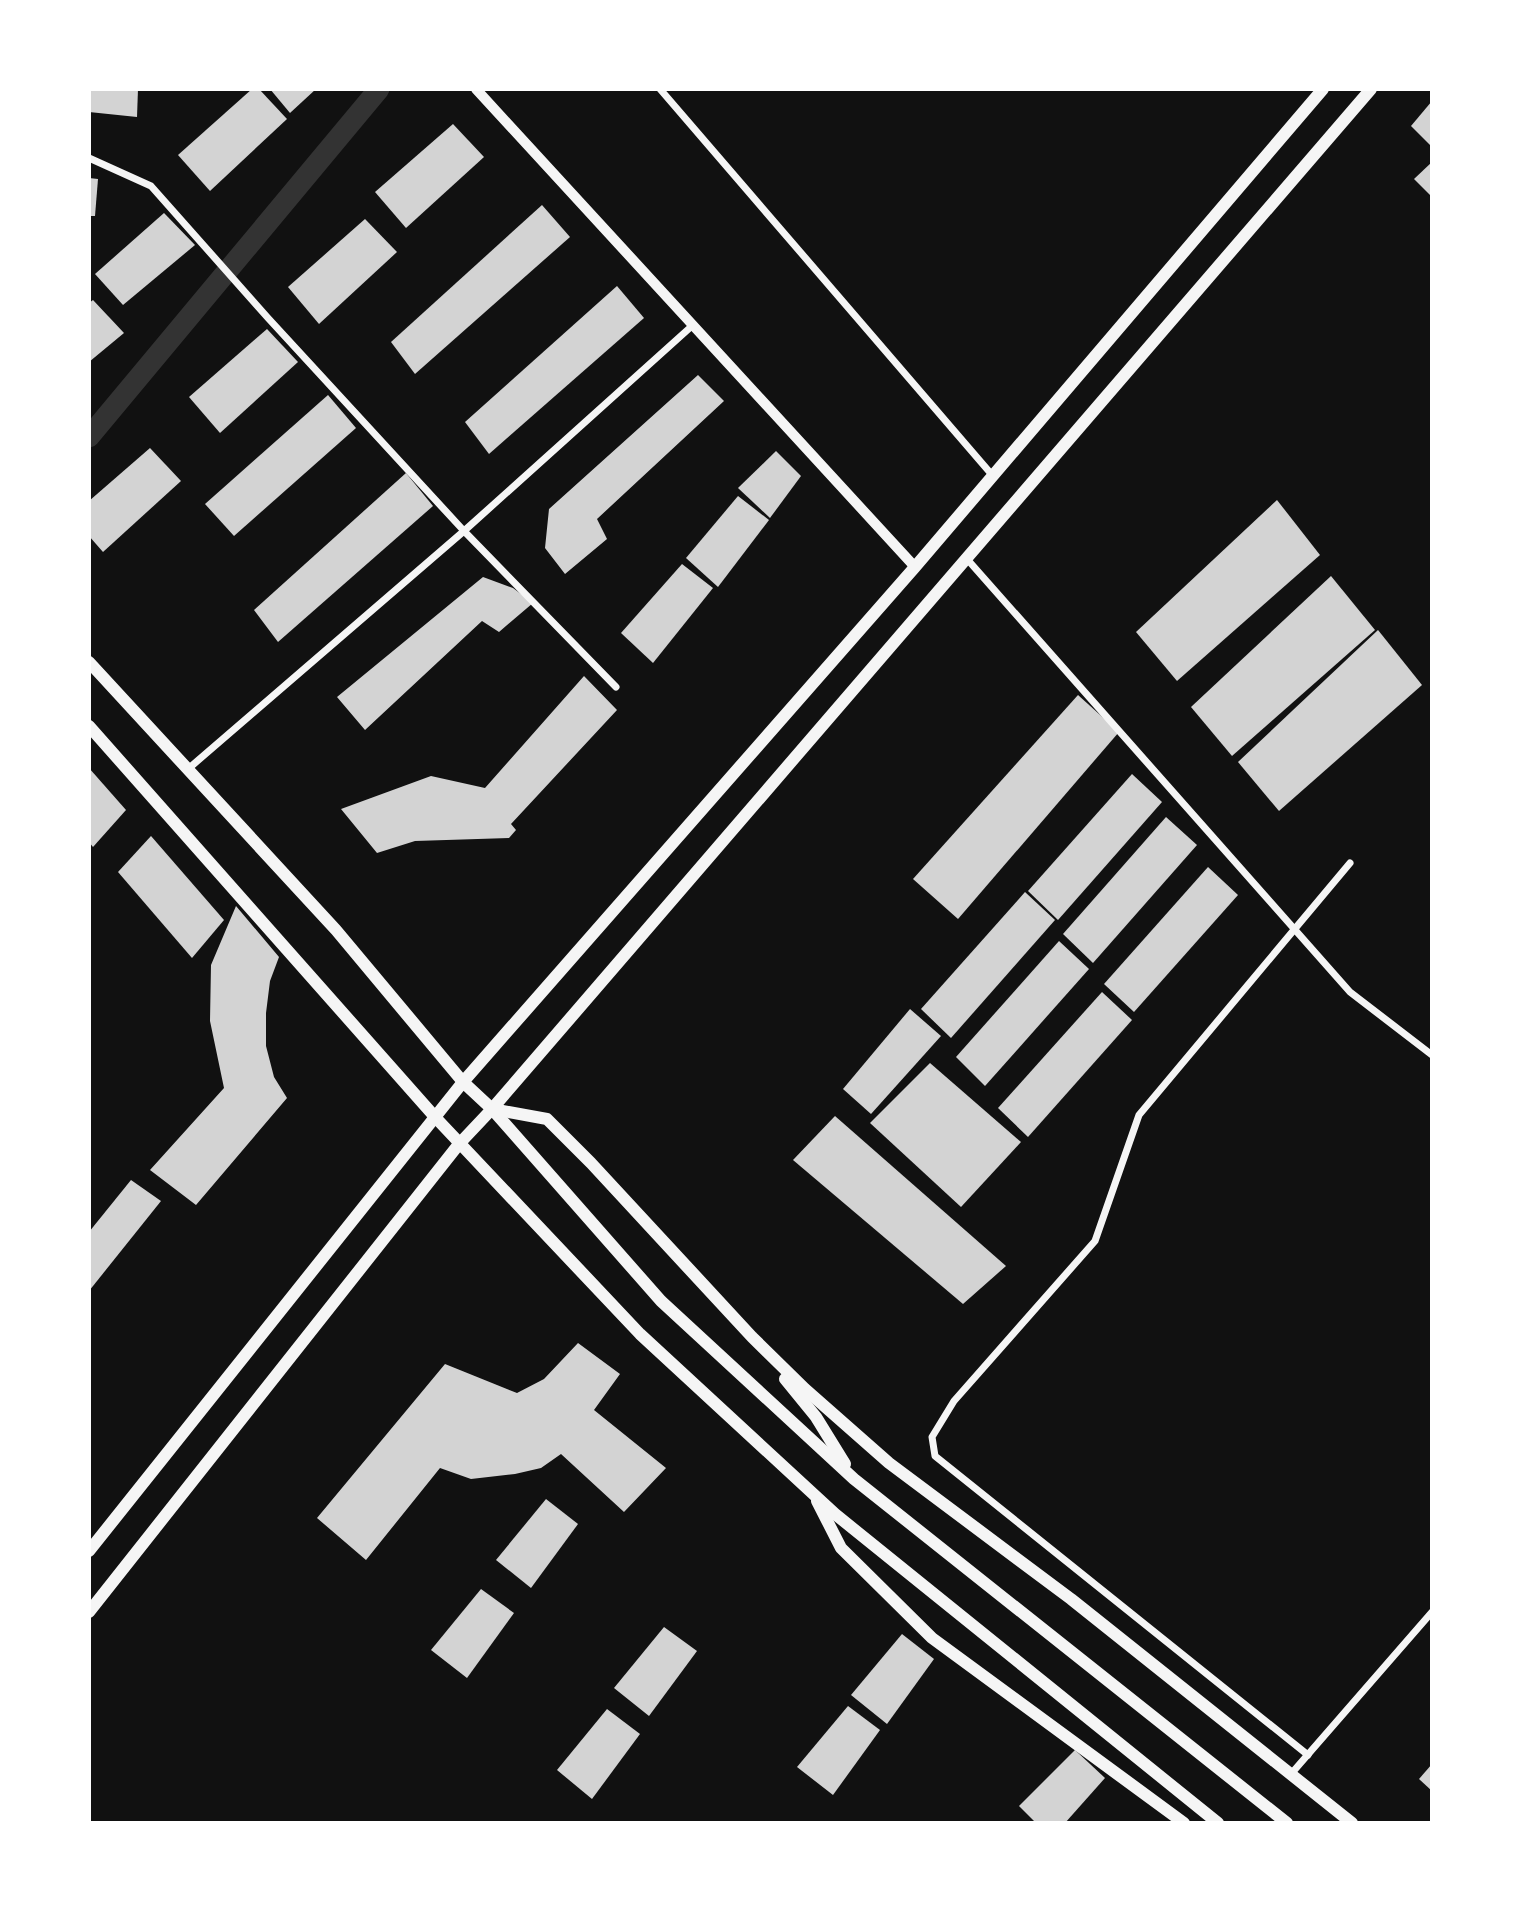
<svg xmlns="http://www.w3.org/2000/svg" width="1521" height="1912" font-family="'Alegreya Sans',sans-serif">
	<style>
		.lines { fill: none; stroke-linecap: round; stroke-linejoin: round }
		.canal { stroke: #333; stroke-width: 21 }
		.building { fill: #d3d3d3 }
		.minor { stroke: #f5f5f5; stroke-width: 7 }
		.tertiary { stroke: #f5f5f5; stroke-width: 10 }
		.secondary { stroke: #f5f5f5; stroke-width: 12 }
		.primary { stroke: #f5f5f5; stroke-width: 12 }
	</style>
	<rect width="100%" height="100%" fill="#111"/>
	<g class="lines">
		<path class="canal" d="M 89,437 L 379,89"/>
	</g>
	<g class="building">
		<path d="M 89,89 L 138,89 L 137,117 L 89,112 Z"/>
		<path d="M 252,89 L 259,89 L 287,119 L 210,191 L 178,155 Z"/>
		<path d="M 270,89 L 316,89 L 290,113 Z"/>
		<path d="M 1432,101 L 1432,147 L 1411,126 Z"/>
		<path d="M 453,124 L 484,157 L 406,228 L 375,192 Z"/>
		<path d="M 1432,162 L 1432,197 L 1414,179 Z"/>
		<path d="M 89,178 L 98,179 L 95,216 L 89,216 Z"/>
		<path d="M 542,205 L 570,237 L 415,374 L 391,342 Z"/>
		<path d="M 164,213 L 195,245 L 123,305 L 95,274 Z"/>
		<path d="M 365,219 L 397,252 L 319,324 L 288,287 Z"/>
		<path d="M 617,286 L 644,318 L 489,454 L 465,422 Z"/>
		<path d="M 93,300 L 124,333 L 89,362 L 89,303 Z"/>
		<path d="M 267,329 L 298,362 L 220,433 L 189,397 Z"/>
		<path d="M 698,375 L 724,401 L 597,519 L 607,539 L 565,574 L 545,548 L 549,509 Z"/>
		<path d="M 328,395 L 356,428 L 234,536 L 205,504 Z"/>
		<path d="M 150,448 L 181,481 L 103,552 L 89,536 L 89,501 Z"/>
		<path d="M 776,451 L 801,476 L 770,518 L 738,488 Z"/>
		<path d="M 406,473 L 433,506 L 278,642 L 254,610 Z"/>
		<path d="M 738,496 L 769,520 L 718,587 L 686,558 Z"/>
		<path d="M 1277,500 L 1320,555 L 1177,681 L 1136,632 Z"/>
		<path d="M 682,564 L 713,588 L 653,663 L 621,633 Z"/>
		<path d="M 1331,576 L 1375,630 L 1232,756 L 1191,707 Z"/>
		<path d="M 483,577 L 513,588 L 533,603 L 499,632 L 482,621 L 365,730 L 337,697 Z"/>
		<path d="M 1378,630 L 1422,685 L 1279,811 L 1238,762 Z"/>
		<path d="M 584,676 L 617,710 L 511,824 L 516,830 L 509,838 L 415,841 L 377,853 L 341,809 L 431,776 L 485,788 Z"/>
		<path d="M 1078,695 L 1119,732 L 958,919 L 913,879 Z"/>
		<path d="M 89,768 L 126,810 L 93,847 L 89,842 Z"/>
		<path d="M 1132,774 L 1162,802 L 1058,920 L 1028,891 Z"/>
		<path d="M 1166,817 L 1197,845 L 1093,963 L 1063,934 Z"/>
		<path d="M 151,836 L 224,920 L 192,958 L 118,872 Z"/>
		<path d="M 1208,867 L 1238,895 L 1134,1012 L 1104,984 Z"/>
		<path d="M 1025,892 L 1055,920 L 951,1038 L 921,1009 Z"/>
		<path d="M 236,906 L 279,957 L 270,981 L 266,1013 L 266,1046 L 274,1077 L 287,1098 L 196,1205 L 150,1170 L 224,1088 L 210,1021 L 211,965 Z"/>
		<path d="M 1059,941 L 1089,969 L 985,1086 L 956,1057 Z"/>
		<path d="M 1102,992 L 1132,1020 L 1028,1137 L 998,1108 Z"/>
		<path d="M 910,1009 L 941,1036 L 871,1114 L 843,1089 Z"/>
		<path d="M 930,1063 L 1021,1142 L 961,1207 L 870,1123 Z"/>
		<path d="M 835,1116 L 1006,1266 L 963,1304 L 793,1160 Z"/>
		<path d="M 131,1180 L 161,1201 L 89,1291 L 89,1232 Z"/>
		<path d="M 578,1343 L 620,1374 L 594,1410 L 666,1468 L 624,1512 L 561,1454 L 541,1468 L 515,1474 L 471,1479 L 440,1468 L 366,1560 L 317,1518 L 445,1364 L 517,1393 L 544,1379 Z"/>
		<path d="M 546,1499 L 578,1524 L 531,1588 L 496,1560 Z"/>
		<path d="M 481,1589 L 514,1613 L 467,1678 L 431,1650 Z"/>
		<path d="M 664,1627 L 697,1651 L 649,1716 L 614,1688 Z"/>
		<path d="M 902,1634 L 934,1659 L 887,1724 L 851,1695 Z"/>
		<path d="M 848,1706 L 880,1730 L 833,1795 L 797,1767 Z"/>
		<path d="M 607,1709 L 640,1734 L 592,1799 L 557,1770 Z"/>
		<path d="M 1075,1750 L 1105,1778 L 1065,1823 L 1036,1823 L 1019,1806 Z"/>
		<path d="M 1432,1764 L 1432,1791 L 1419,1779 Z"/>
	</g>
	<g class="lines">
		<g class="minor">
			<path d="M 660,89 L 993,476"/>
			<path d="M 89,158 L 151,186 L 268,318 L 464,531 L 616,687"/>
			<path d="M 967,559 L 1350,992 L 1432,1055"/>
			<path d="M 188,769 L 464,531 L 693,325"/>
			<path d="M 1308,1755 L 935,1456 L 932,1437 L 954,1401 L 1095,1241 L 1139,1115 L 1350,863"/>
			<path d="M 1291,1774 L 1432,1612"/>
		</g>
		<path class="tertiary" d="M 476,89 L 915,567"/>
		<g class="secondary">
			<path d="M 89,662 L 336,930 L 463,1082"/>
			<path d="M 89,726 L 435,1117"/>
		</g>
		<g class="primary">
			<path d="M 463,1082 L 492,1109 L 661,1301 L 854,1479 L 1287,1823"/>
			<path d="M 492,1109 L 547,1119 L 591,1163 L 752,1337 L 805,1389 L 889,1463 L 1071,1599 L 1352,1823"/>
			<path d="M 435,1117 L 640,1334 L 835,1514 L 1218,1823"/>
			<path d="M 785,1379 L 816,1417 L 845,1464"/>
			<path d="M 817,1501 L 841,1548 L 932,1638 L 1184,1823"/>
			<path d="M 89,1551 L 463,1082 L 915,567 L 1323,89"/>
			<path d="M 89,1612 L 459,1144 L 492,1109 L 1371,89"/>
		</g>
	</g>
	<rect width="1521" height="1912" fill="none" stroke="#ffffff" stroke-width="182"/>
</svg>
